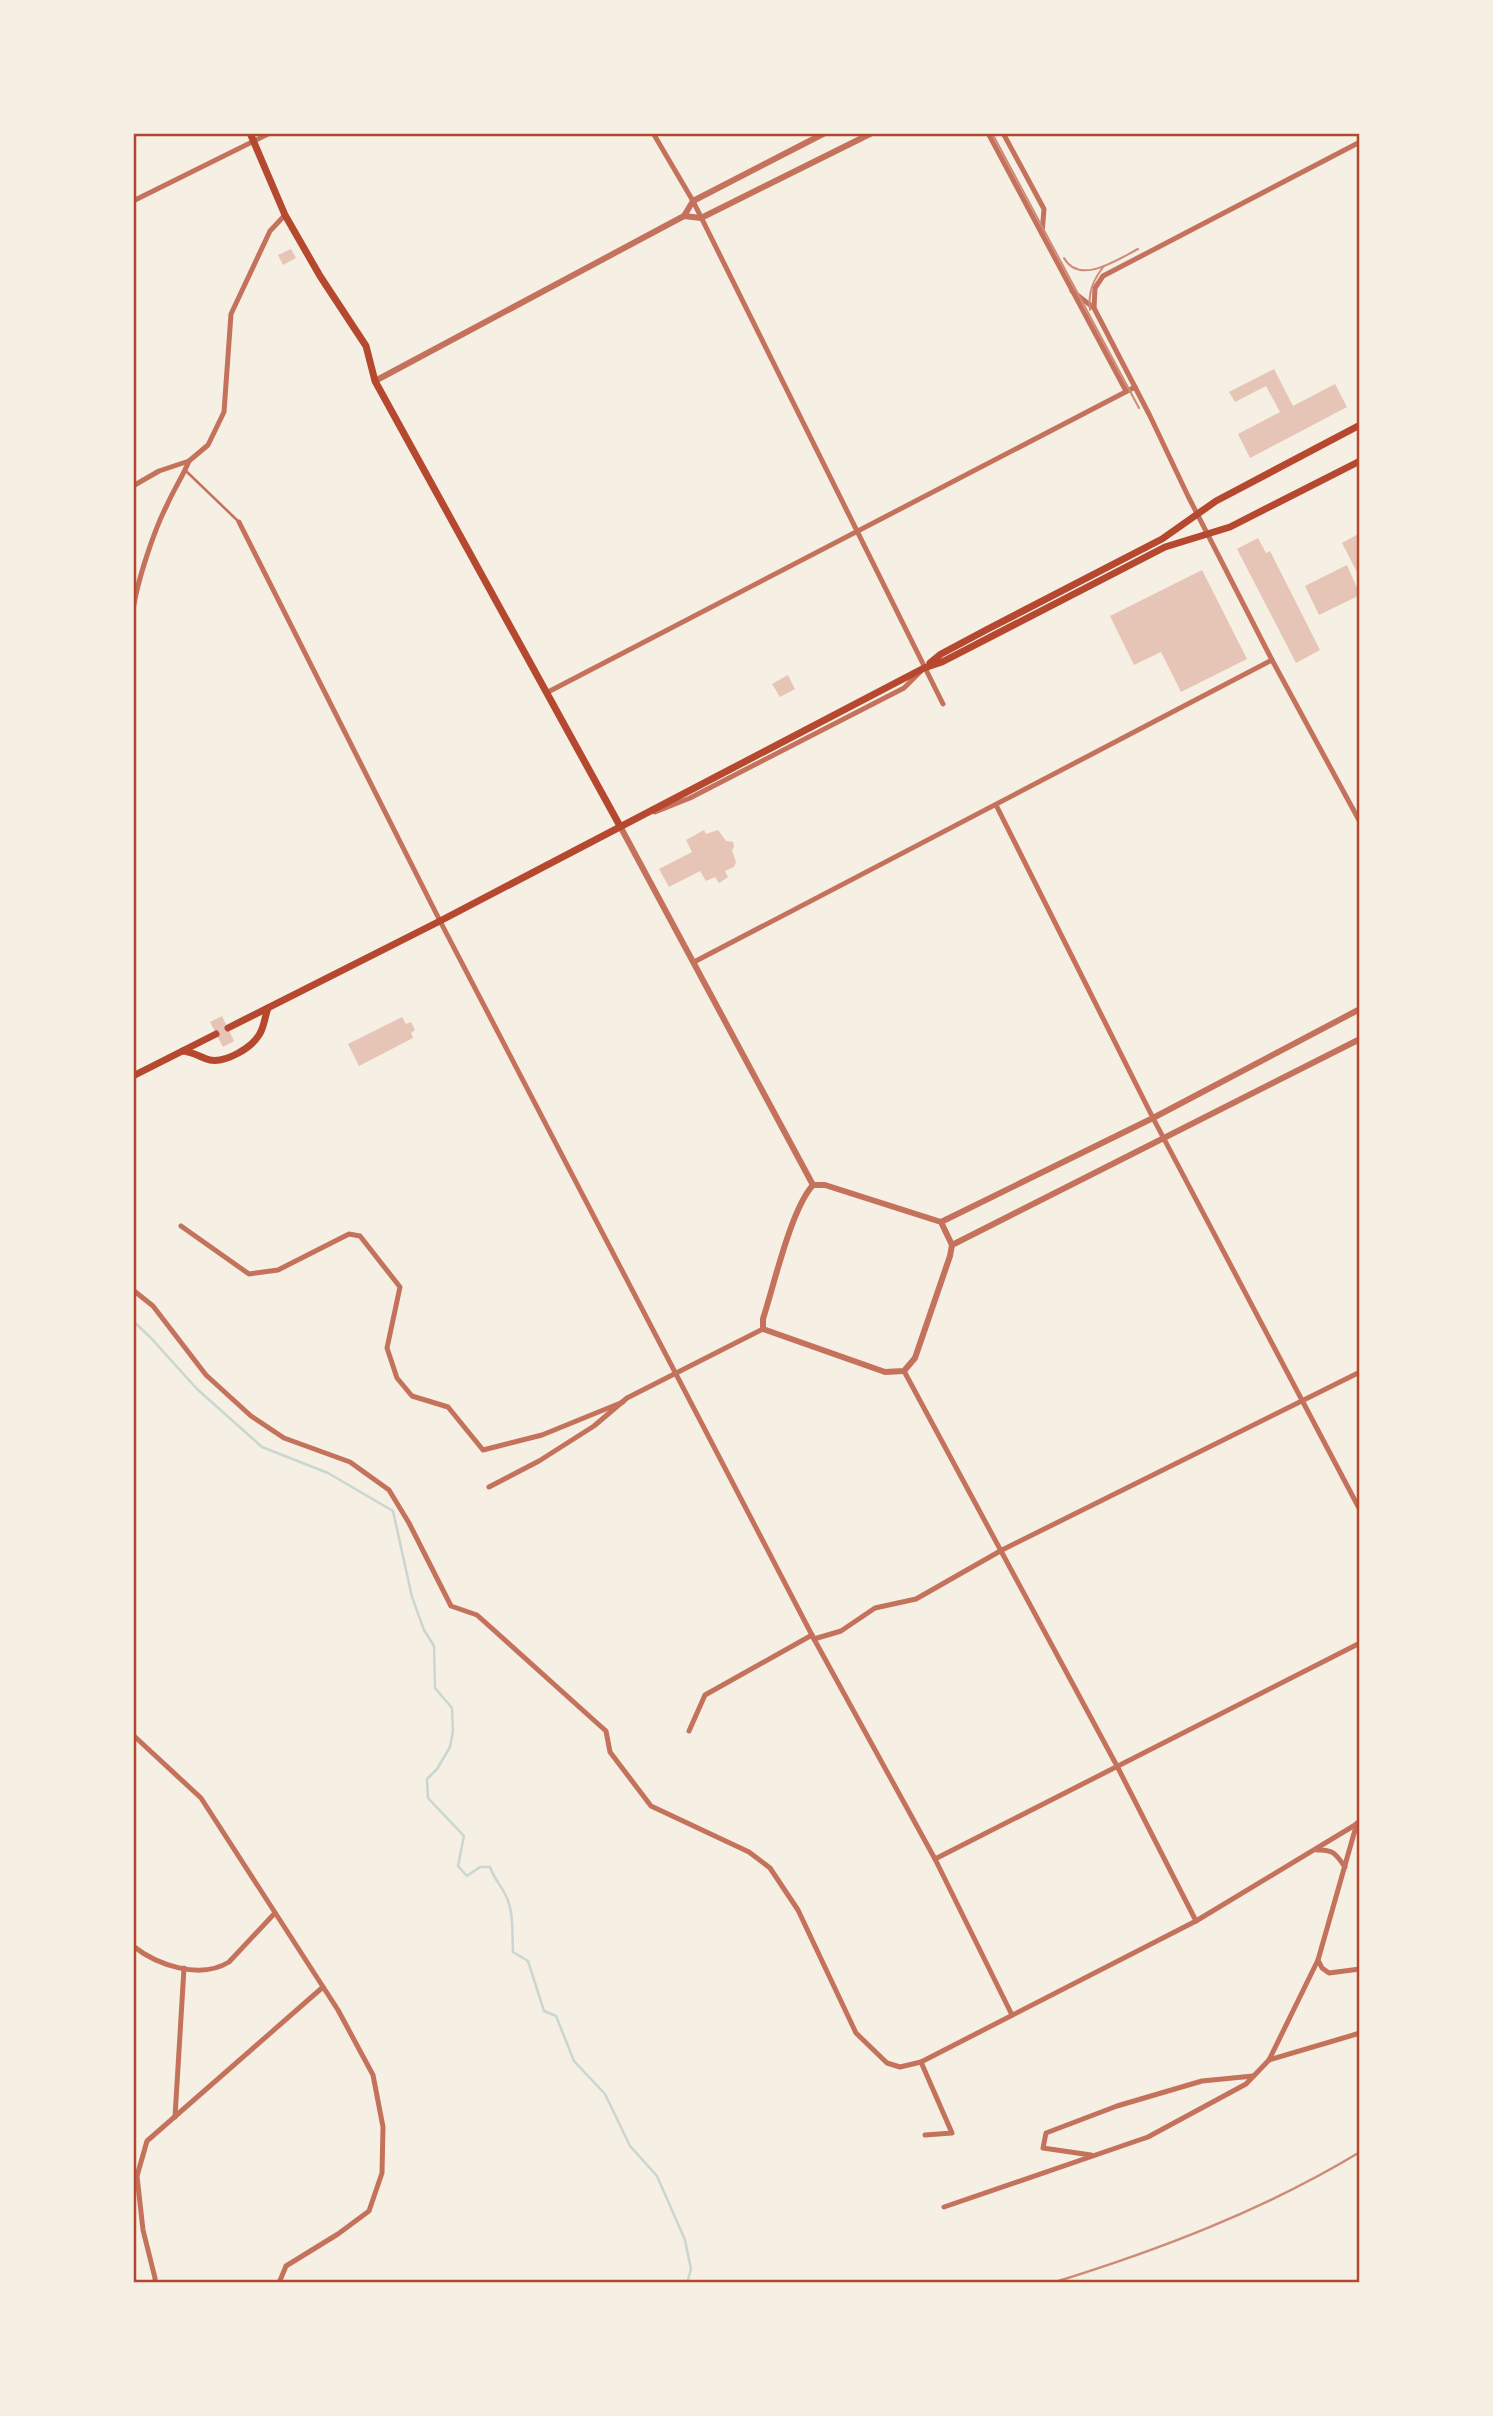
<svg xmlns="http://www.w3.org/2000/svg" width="1493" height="2416" font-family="Manrope,sans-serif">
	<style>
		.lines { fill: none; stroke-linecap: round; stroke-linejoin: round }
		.stream { stroke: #c9d6d2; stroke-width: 2.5 }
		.building { fill: #e6c5b7 }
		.service { stroke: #c5725c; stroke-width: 2.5 }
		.minor { stroke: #c5725c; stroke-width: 5 }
		.tertiary { stroke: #c5725c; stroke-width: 6 }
		.secondary { stroke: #b5482f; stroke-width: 7 }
		.tram { stroke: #cf8b77; stroke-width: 2 }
		.rail { stroke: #cf8b77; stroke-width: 2.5 }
		.neatline { fill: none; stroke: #b5482f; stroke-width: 2.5 }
	</style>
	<rect width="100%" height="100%" fill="#f6efe4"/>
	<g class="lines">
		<path class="stream" d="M 133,1321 L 151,1338 L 197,1389 L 262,1447 L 328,1473 L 393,1511 L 412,1597 L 424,1630 L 434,1646 L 435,1688 L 452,1708 L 453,1731 L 450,1747 L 437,1769 L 427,1779 L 428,1798 L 464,1836 L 458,1866 L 467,1876 L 480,1867 L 490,1867 C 494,1879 501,1885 506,1896 C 514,1912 512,1934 513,1952 L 528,1961 L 544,2011 L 556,2016 L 574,2061 L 605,2094 L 630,2146 L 657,2176 L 685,2240 L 691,2269 L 687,2283"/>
	</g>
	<g class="building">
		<path d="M 291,249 L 296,258 L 283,265 L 278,255 Z"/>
		<path d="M 1274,369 L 1293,406 L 1335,384 L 1347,407 L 1250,458 L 1238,434 L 1280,412 L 1266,386 L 1235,402 L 1229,392 Z"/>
		<path d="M 1360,533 L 1360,578 L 1342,543 Z"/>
		<path d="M 1258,538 L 1266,553 L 1270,551 L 1320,650 L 1296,663 L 1237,549 Z"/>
		<path d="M 1347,565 L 1360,595 L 1319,615 L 1305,586 Z"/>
		<path d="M 1202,570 L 1247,659 L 1181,692 L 1161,652 L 1134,665 L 1110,616 Z"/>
		<path d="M 788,675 L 795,689 L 780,697 L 772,684 Z"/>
		<path d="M 704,830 L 706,834 L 718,830 L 726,841 L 733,842 L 734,847 L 732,850 L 736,862 L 734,867 L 725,871 L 728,877 L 719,883 L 715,877 L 706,881 L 700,871 L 669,887 L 659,869 L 692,852 L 686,840 Z"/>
		<path d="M 222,1016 L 234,1041 L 223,1047 L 210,1022 Z"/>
		<path d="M 402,1017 L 406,1024 L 411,1022 L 415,1030 L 411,1033 L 413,1038 L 359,1066 L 348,1044 Z"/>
	</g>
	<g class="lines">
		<path class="service" d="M 186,471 L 239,522"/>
		<g class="minor">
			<path d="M 653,133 L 693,201 L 943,704"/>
			<path d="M 988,133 L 1126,391"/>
			<path d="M 1003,133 L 1044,209 L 1042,234"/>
			<path d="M 133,201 L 270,133"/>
			<path d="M 1072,291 L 1094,308 L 1150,416 L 1188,496 L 1272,660 L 1360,822"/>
			<path d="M 1094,308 L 1095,288 L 1103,276 L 1360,142"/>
			<path d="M 133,486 L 159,471 L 189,461 L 208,445 L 224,412 L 231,314 L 270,231 L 285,215"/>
			<path d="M 239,522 L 440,921 L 814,1639 L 935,1859 L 1012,2015"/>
			<path d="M 133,610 C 137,582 154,530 167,505 C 174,489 183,476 189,461"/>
			<path d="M 548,692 L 1135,387"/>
			<path d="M 996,805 L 1153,1118 L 1360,1510"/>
			<path d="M 655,812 L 690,798 L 904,688 L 921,671"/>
			<path d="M 694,962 L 1272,660"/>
			<path d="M 181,1226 L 249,1274 L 278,1270 L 349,1234 L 360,1236 L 400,1287 L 387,1348 L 397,1378 L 412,1396 L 448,1407 L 483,1450 L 542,1435 L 623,1402"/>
			<path d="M 133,1290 L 153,1306 L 206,1375 L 251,1416 L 284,1438 L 350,1462 L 389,1490 L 409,1523 L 451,1606 L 477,1615 L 597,1723 L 606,1731 L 610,1752 L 651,1806 L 749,1852 L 770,1868 L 798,1910 L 856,2033 L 887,2063 L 900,2067 L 921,2062 L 1196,1921 L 1360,1822"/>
			<path d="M 904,1371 L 1117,1766 L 1196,1921"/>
			<path d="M 489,1487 L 539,1461 L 594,1426 L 627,1398 L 763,1329"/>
			<path d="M 814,1639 L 841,1631 L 875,1608 L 916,1599 L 1002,1550 L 1360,1372"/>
			<path d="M 689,1731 L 705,1695 L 812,1635"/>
			<path d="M 133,1735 L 201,1798 L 338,2010 L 373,2075 L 383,2127 L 382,2173 L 369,2211 L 338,2234 L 286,2266 L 279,2283"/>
			<path d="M 1317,1850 C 1333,1849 1336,1854 1345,1867"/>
			<path d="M 935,1859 L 1360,1643"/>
			<path d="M 133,1946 C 157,1965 200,1980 229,1962 L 274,1914"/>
			<path d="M 1318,1960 L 1322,1968 L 1329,1973 L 1360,1969"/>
			<path d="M 1269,2060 L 1360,2033"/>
			<path d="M 921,2062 L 952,2133 L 925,2135"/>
			<path d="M 175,2117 L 184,1968"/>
			<path d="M 1091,2155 L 1043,2148 L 1046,2133 L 1117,2106 L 1202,2081 L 1253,2076"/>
			<path d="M 944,2207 L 1148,2137 L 1246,2084 L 1269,2060 L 1318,1960 L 1357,1823"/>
			<path d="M 155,2283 L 155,2278 L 143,2230 L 137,2176 L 147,2141 L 323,1987"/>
		</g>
		<g class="tertiary">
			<path d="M 684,216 L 693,201 L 825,133"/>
			<path d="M 375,381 L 684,216 L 701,218 L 872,133"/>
			<path d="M 620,826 L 813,1185"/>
			<path d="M 813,1185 L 825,1185 L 941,1222 L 952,1245 L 950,1256 L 915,1358 L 904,1371 L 885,1372 L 763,1329 L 763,1319 C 774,1285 791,1209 813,1185 Z"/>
			<path d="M 941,1222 L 1153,1118 L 1360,1009"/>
			<path d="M 952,1245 L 1360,1039"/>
		</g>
		<g class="secondary">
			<path d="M 250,133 L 285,215 L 320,276 L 366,346 L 375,381 L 620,826"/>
			<path d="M 930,663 L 941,654 L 986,630 L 1162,539 L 1216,501 L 1360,425"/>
			<path d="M 228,1028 L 440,921 L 924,668 L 942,662 L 1165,547 L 1230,527 L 1360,461"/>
			<path d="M 183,1051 C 194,1052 201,1058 210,1060 C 226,1063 251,1048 259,1035 C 264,1028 265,1016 268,1008"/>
			<path d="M 133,1076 L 216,1034"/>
		</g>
		<g class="tram">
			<path d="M 992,133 L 1139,408"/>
			<path d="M 1064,258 C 1080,286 1118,259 1138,249"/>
			<path d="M 1090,310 C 1088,292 1093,280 1104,266"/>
		</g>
		<path class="rail" d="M 1052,2283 C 1159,2250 1264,2210 1360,2152"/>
	</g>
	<rect width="1493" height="2416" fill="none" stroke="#f6efe4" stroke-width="270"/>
	<rect x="135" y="135" width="1223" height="2146" class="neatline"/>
</svg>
